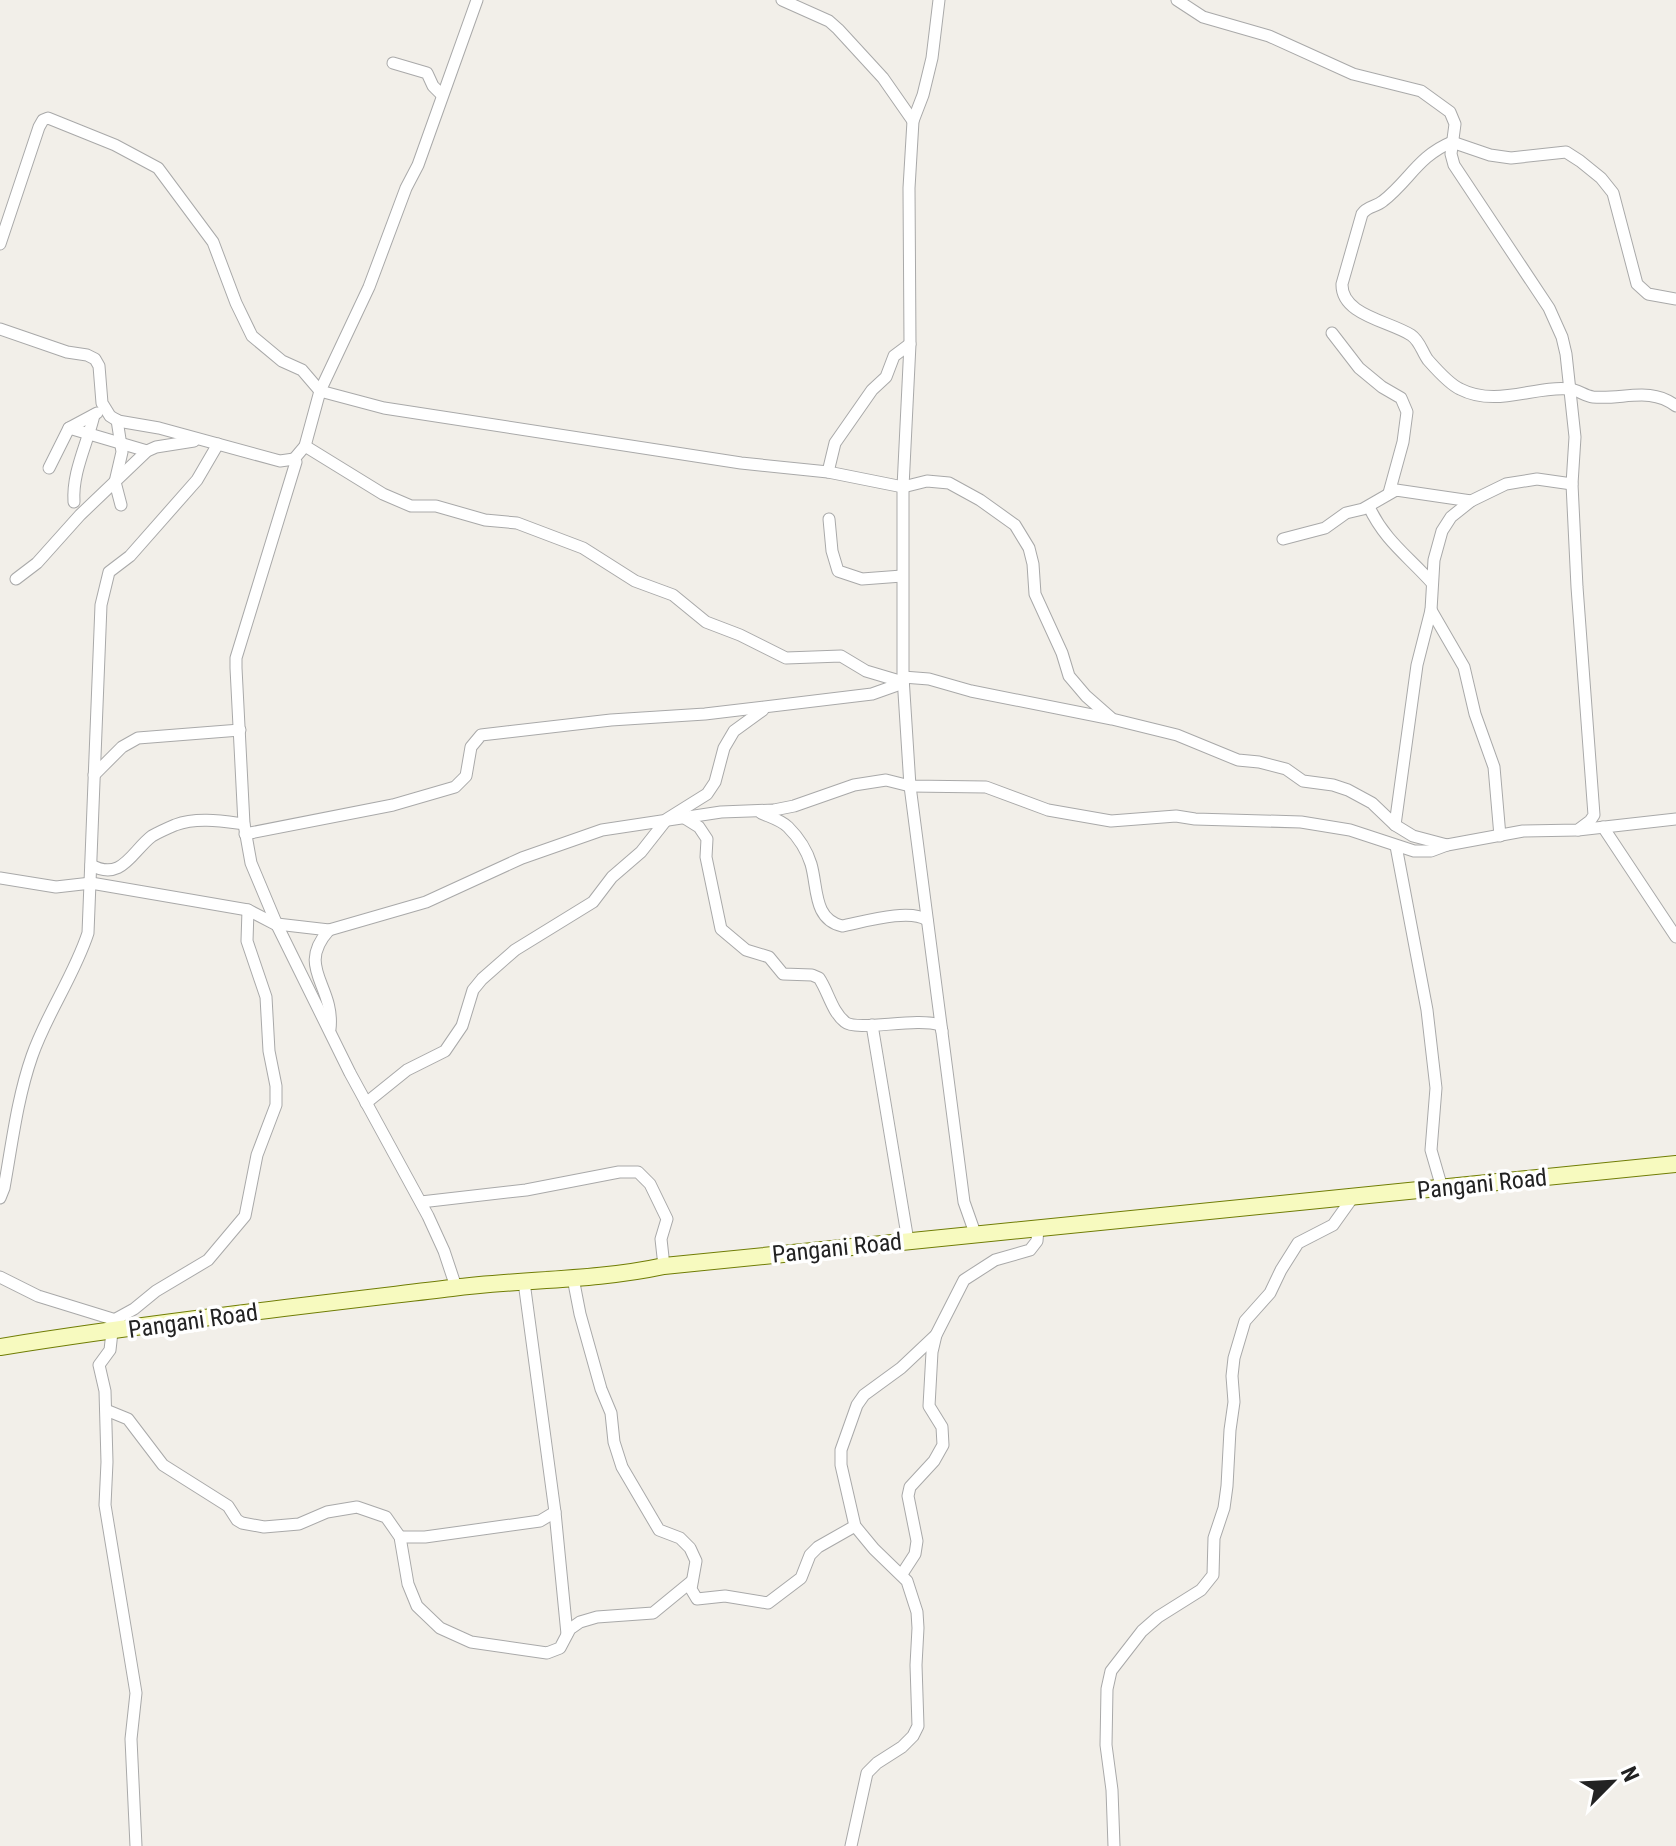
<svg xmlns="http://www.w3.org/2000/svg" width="1676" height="1846" font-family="'Roboto Condensed',sans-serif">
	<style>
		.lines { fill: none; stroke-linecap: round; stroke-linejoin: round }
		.street-casing { stroke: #a9a9a9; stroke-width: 13 }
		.secondary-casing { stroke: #707d05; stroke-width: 18 }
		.street { stroke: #fff; stroke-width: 11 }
		.secondary { stroke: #f7fabf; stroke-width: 16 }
		.labels { text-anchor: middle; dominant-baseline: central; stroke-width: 7; stroke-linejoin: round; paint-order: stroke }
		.street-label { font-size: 24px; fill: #222; stroke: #fff }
	</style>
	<rect width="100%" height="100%" fill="#f2efe9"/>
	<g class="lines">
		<g class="street-casing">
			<g id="street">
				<path d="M 782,0 L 829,21 L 838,29 L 883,78 L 913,121"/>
				<path d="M 939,0 L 932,58 L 923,95 L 913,121 L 909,188 L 910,344 L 903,487 L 903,677 L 910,786 L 964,1202 L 976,1236"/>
				<path d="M 393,63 L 427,73 L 433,86 L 442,95"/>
				<path d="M 0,244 L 39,127 L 43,120 L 48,118 L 115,145 L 158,168 L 213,242 L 236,303 L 252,336 L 282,361 L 302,370 L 320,391 L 384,408 L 741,463 L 828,472 L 903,487 L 927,481 L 949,483 L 980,500 L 1015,525 L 1029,548 L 1033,564 L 1035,594 L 1062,653 L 1069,676 L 1086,696 L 1111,718"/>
				<path d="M 1676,299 L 1648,294 L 1637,284 L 1613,193 L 1601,178 L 1580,161 L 1566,152 L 1511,158 L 1490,155 L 1452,142 C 1418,156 1409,181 1383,201 C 1376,207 1367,206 1362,214 L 1342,284 C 1341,315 1389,321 1411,335 C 1420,341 1422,352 1428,360 C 1436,369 1449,384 1460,389 C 1497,408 1535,385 1570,389 C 1578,390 1585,396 1593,397 C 1623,400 1650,386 1676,406"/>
				<path d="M 0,329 L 67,352 L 87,355 L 95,359 L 99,366 L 102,403 L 110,416 L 118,421 L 159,428 L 280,461 L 294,459"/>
				<path d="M 1332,333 L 1359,368 L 1382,387 L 1401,398 L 1407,412 L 1403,442 L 1389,493"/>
				<path d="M 117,420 L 122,452 L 115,482 L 121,505"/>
				<path d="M 69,428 L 147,451"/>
				<path d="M 305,446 L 383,494 L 411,506 L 436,506 L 485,520 L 517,523 L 583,548 L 635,581 L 673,595 L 706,622 L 740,635 L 786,658 L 841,656 L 866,671 L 903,682"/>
				<path d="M 49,468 L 69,428 L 97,413"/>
				<path d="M 828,472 L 835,443 L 872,390 L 886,377 L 894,356 L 910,344"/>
				<path d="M 74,502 C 72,472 87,445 94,415"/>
				<path d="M 1369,507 C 1385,541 1408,556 1432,583"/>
				<path d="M 829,519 L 832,551 L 838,571 L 862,579 L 902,576"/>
				<path d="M 1283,539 L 1325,528 L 1346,513 L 1363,509 L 1396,490 L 1471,501"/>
				<path d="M 16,579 L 37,563 L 80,515 L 147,451 L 156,447 L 194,441"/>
				<path d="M 1431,610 L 1464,667 L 1475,714 L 1494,767 L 1500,836"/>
				<path d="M 903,677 L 929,679 L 971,691 L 1112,719 L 1177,735 L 1238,760 L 1259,762 L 1286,769 L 1303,781 L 1333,785 L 1348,790 L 1372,803 L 1395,825 L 1413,836 L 1447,845 L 1523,831 L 1578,830 L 1590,821 L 1594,815 L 1577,587 L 1572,484 L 1575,437 L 1566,354 L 1562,337 L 1549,308 L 1454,165 L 1451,154 L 1455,124 L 1450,112 L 1421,91 L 1353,74 L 1269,36 L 1203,17 L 1177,0"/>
				<path d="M 94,775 L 122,747 L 138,738 L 240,730"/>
				<path d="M 761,813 C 770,817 781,820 788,827 C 798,837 807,851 811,864 C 818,888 813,919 842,926 C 863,922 909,908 927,920"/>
				<path d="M 683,817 L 699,827 L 707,839 L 706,857 L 721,929 L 746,950 L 769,957 L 783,974 L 812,975 L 819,978 C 828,991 832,1012 845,1022 C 856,1032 916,1017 940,1025 L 942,1031"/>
				<path d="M 1395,825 L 1417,665 L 1431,610 L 1434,560 L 1442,531 L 1451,517 L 1471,501 L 1506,484 L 1537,479 L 1572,484"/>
				<path d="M 1603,827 L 1676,937"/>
				<path d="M 1578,830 L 1676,819"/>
				<path d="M 245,834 L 393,805 L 455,787 L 466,776 L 471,747 L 481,735 L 611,720 L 705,714 L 872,694 L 903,683"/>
				<path d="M 1396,846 L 1427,1010 L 1436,1088 L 1431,1150 L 1442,1188"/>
				<path d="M 91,865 C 122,882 132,851 152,836 C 159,832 168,828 175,825 C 197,817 221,821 244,824"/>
				<path d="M 0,878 L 56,887 L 91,883 L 190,900 L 248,910 L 277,925"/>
				<path d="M 277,924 L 329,930 L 426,902 L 522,858 L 602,830 L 721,812 L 774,810 L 794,806 L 854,785 L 886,780 L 910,786 L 986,787 L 1048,810 L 1111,821 L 1176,816 L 1195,819 L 1301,822 L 1350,830 L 1414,851 L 1431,851 L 1447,845"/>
				<path d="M 329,930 C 295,968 335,985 330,1029"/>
				<path d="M 872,1025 L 908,1241"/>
				<path d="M 366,1103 L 407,1070 L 445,1051 L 462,1026 L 473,990 L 482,979 L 515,950 L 593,902 L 612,877 L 641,852 L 667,819 L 707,794 L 715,782 L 724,748 L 734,731 L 763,710"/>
				<path d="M 0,1198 L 4,1188 C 12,1144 17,1099 32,1056 C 47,1013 74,976 88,933 L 101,605 L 109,572 L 130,556 L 197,480 L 218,444"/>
				<path d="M 421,1202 L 526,1190 L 619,1172 L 638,1172 L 650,1184 L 667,1219 L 661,1239 L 664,1266"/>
				<path d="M 0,1277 L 38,1296 L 119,1321"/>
				<path d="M 573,1278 L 580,1314 L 601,1389 L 611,1413 L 614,1442 L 622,1467 L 659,1530 L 680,1538 L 690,1548 L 696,1561 L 691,1589 L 697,1599 L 725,1596 L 768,1603 L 801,1578 L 810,1555 L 818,1547 L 855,1526"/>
				<path d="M 524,1282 L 555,1512 L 567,1634"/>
				<path d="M 456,1287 L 444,1251 L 428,1216 L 350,1073 L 277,925 L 251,863 L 244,824 L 236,668 L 236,658 L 296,462 L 294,459 L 305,446 L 320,391 L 369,287 L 406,188 L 418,165 L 477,0"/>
				<path d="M 114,1320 L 134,1309 L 156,1291 L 208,1260 L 245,1216 L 257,1155 L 276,1105 L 276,1086 L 269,1051 L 266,997 L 247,941 L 248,910"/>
				<path d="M 112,1332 L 110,1350 L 99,1365 L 105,1391 L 107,1462 L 105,1505 L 136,1693 L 131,1739 L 136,1846"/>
				<path d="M 106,1410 L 128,1419 L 163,1465 L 228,1506 L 237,1520 L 242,1523 L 264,1527 L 299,1524 L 327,1512 L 357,1507 L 386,1517 L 400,1537 L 408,1584 L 417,1606 L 440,1628 L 471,1642 L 547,1653 L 560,1648 L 570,1629 L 580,1622 L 597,1617 L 653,1613 L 692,1581"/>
				<path d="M 400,1537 L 425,1537 L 540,1521 L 555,1512"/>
				<path d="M 902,1574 L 915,1554 L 917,1541 L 908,1496 L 910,1487 L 934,1461 L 943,1445 L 942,1427 L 929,1406 L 932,1352 L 936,1335 L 964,1280 L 995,1260 L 1030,1250 L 1037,1241 L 1038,1228"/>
				<path d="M 851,1846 L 867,1773 L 877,1763 L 902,1747 L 913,1736 L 918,1726 L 916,1665 L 918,1628 L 917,1612 L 907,1581 L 874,1549 L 855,1526 L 841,1465 L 841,1450 L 857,1405 L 864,1395 L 901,1368 L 936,1335"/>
				<path d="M 1114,1846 L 1112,1790 L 1106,1745 L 1107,1689 L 1111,1671 L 1142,1631 L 1158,1617 L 1201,1590 L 1213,1575 L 1214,1538 L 1224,1508 L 1227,1486 L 1230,1430 L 1234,1402 L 1232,1376 L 1234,1358 L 1245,1321 L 1270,1293 L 1281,1270 L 1298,1243 L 1333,1225 L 1353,1197"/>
			</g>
		</g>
		<g class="secondary-casing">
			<path id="secondary" d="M 0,1347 C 150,1323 301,1306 452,1288 C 523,1279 595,1281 664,1266 L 1676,1164"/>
		</g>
		<use href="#street" class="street"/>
		<use href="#secondary" class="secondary"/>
	</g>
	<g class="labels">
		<g class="street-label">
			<text transform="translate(1482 1184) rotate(-6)">Pangani Road</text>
			<text transform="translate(837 1248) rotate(-6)">Pangani Road</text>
			<text transform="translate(193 1321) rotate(-8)">Pangani Road</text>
		</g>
	</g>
	<g transform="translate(1612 1782) rotate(66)" stroke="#ffffff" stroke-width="6" paint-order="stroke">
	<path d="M0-6L14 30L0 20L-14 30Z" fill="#222222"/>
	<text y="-12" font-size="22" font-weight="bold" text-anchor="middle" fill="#222222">N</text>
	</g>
</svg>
